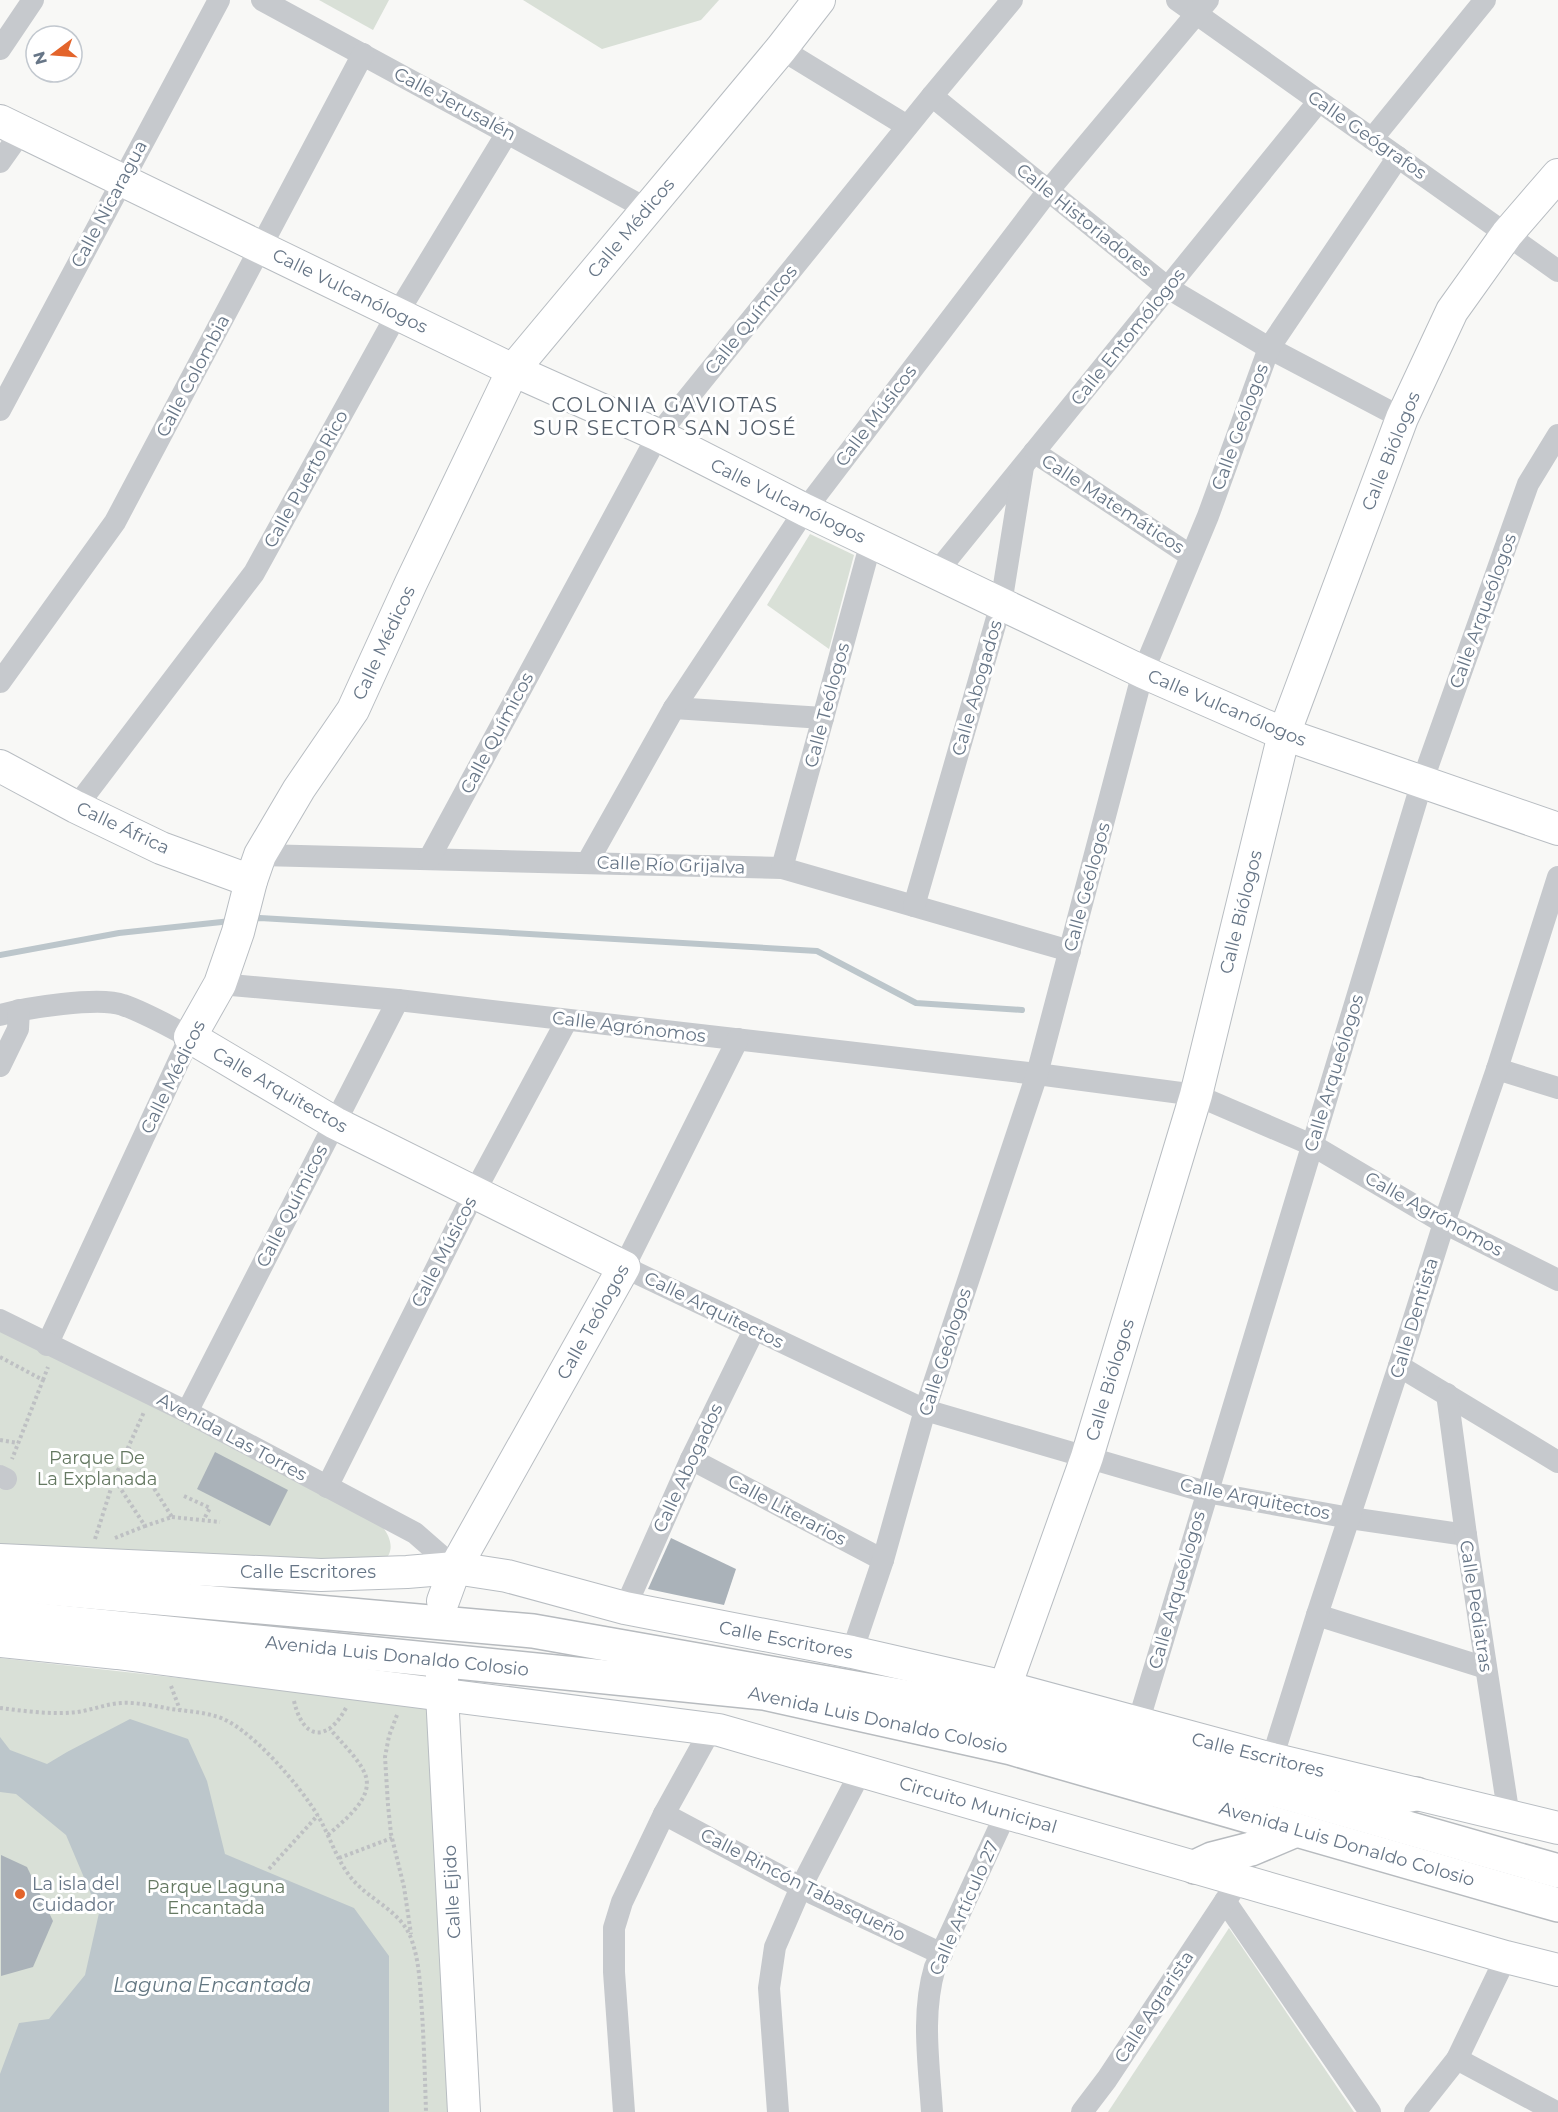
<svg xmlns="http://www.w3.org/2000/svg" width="1558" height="2112" font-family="Montserrat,sans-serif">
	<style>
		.green { fill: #d9e0d7 }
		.water { fill: #bcc6cb }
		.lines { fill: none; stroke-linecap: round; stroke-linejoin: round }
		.stream { stroke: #bcc6cb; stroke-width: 6 }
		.building { fill: #aab2b9 }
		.secondary-casing { stroke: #b8bdc2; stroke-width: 34 }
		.primary-casing { stroke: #b7bbbf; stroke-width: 36 }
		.path { stroke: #bec0c3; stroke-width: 4; stroke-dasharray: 3 3; stroke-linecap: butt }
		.street { stroke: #c6c9cd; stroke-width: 22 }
		.secondary { stroke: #fff; stroke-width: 32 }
		.primary { stroke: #fff; stroke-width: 33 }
		.poi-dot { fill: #e3642b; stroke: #fff; stroke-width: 2 }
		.labels { text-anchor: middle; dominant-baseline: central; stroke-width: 6; stroke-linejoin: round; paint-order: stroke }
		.street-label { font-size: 18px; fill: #677687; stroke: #fff }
		.park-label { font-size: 18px; fill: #657962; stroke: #fff }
		.poi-label { font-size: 18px; fill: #677687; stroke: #fff; text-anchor: start }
		.neighbourhood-label { font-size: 20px; letter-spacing: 1.5px; fill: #55606c; stroke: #fff }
		.water-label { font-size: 20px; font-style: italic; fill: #637782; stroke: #fff }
	</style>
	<rect width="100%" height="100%" fill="#f8f8f6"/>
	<g class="green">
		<path d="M 319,0 L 389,0 L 373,30 Z"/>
		<path d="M 523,0 L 719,0 L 701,20 L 602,49 Z"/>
		<path d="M 810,534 L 854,555 L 829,649 L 767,605 Z"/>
		<path d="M 0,1325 L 382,1526 C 392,1539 395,1552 382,1563 L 0,1551 L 0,1489 L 12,1471 L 0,1465 Z"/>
		<path d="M 0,1658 L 431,1706 L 450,2112 L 0,2112 Z"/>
		<path d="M 1229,1928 L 1354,2112 L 1108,2112 Z"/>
	</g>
	<path class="water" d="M 130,1719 L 188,1739 L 207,1781 L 225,1854 L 354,1908 L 389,1956 L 389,2112 L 0,2112 L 0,2074 L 19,2023 L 49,2019 L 85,1975 L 99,1913 L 66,1835 L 16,1794 L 0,1792 L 0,1737 L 10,1750 L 47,1764 L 67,1752 Z"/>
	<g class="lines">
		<g class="stream">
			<path d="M 250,919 L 260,918 L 817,951 L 916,1003 L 1022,1010"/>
			<path d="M 0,955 L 119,933 L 231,921"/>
		</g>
	</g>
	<g class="building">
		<path d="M 215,1452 L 288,1490 L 270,1526 L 197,1489 Z"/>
		<path d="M 671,1538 L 736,1569 L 724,1605 L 648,1589 Z"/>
		<path d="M 1,1855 L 27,1867 L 53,1921 L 33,1967 L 1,1976 Z"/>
	</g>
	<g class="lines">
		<g class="secondary-casing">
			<g id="secondary">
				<path d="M 0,121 L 513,370 L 658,435 L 805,510 L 1143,672 L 1284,734 L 1558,829"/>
				<path d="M 0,766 L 76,807 L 161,848 L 251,881"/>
				<path d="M 0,1560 L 321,1575 L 407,1572 L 455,1568 L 507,1576 L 625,1608 L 852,1652 L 1005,1687 L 1272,1759 L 1558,1828"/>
				<path d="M 443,1601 L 455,1568 L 624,1267 L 335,1123 L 190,1037 L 220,984 L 238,932 L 251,881 L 260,855 L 299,789 L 353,710 L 411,583 L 513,370 L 781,49 L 819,0"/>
				<path d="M 0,1641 L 117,1653 L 719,1730 L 1506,1957 L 1558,1970"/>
				<path d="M 442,1672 L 442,1694 L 464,2112"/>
				<path d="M 1005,1687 L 1087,1457 L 1196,1095 L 1284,734 L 1402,418 L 1452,311 L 1507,234 L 1558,175"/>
			</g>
		</g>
		<g class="primary-casing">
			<g id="primary">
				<path d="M 0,1584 L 533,1631 L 1019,1717 L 1558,1871"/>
				<path d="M 0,1616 L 764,1693 L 1011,1748 L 1558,1905"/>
				<path d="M 1347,1806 L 1416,1794"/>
				<path d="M 1195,1867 L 1212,1859 L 1251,1849 L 1296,1830"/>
			</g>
		</g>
		<g class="path">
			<path d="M 0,1357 L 43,1380 L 12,1459"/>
			<path d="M 43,1380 L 48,1367"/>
			<path d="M 0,1440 L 18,1443"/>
			<path d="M 115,1480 L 145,1526 L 172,1517 L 128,1447"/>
			<path d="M 184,1496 L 210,1508 L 204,1519"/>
			<path d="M 172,1517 L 220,1522"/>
			<path d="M 115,1538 L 145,1526"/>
			<path d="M 95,1539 L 114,1479 L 144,1412"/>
			<path d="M 171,1686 L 180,1710"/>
			<path d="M 294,1701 C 303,1740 327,1743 346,1708"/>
			<path d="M 0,1708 C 25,1711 52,1715 77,1712 C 92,1710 106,1704 121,1703 C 137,1702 155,1706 171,1709 C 186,1711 201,1712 215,1716 C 248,1724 301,1787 318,1816 C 330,1836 337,1862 353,1880 C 371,1901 403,1912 412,1941 C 420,1964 420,1988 422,2012 C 424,2045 425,2079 426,2112"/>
			<path d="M 397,1715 L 389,1736 L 385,1757 L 388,1805 L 391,1834 L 404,1887 L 411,1934"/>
			<path d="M 328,1835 C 343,1821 375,1798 365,1774 C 359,1759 340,1741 330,1729"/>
			<path d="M 339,1858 L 392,1838"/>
			<path d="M 269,1869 L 318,1815"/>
		</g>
		<g class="street">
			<path d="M 262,0 L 647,209"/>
			<path d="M 1177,0 L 1558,271"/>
			<path d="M 0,49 L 33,0"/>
			<path d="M 781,49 L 907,126"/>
			<path d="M 932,96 L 1168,288 L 1269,348 L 1402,418"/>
			<path d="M 1372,139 L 1485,0"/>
			<path d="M 0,162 L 22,131"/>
			<path d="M 0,410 L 219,0"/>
			<path d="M 1034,452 L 1191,556"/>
			<path d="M 936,573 L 1319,101"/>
			<path d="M 0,682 L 115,522 L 363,54"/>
			<path d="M 674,708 L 823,718"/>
			<path d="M 76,807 L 254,573 L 397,314 L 507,133"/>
			<path d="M 260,855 L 782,868 L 1070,951"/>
			<path d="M 429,859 L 658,435 L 932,96 L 1012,0"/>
			<path d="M 587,863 L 674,708 L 805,510 L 1048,191 L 1208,0"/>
			<path d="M 782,868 L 871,542"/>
			<path d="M 914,906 L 1001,604 L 1023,467"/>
			<path d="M 220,984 L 398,1000 L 1037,1074 L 1196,1095 L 1312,1145 L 1444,1223 L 1558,1280"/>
			<path d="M 0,1015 C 26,1008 99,996 123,1005 C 146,1013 168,1026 190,1037 L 47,1345"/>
			<path d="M 738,1039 L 624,1267 L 925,1410 L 1206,1492 L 1350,1518 L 1466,1535"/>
			<path d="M 0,1066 L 18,1029 L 19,1010"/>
			<path d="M 1497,1069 L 1558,1088"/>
			<path d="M 0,1320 L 187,1412 L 415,1533 L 455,1568"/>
			<path d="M 1399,1366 L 1558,1462"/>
			<path d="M 1447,1394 L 1466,1535 L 1509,1817"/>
			<path d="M 187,1412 L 398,1000"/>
			<path d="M 691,1459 L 883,1560"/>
			<path d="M 0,1476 L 6,1479"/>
			<path d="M 327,1487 L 474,1193 L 567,1020"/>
			<path d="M 625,1608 L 691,1459 L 754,1330"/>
			<path d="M 1317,1615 L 1486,1668"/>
			<path d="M 852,1652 L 883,1560 L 925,1410 L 1037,1074 L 1143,672 L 1208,516 L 1269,348 L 1398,157"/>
			<path d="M 1138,1723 L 1422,782 L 1528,484 L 1558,435"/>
			<path d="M 1272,1759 L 1317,1615 L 1399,1366 L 1444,1223 L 1497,1069 L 1558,877"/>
			<path d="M 664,1814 L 814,1894 L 942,1954"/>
			<path d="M 1225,1901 L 1370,2112"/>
			<path d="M 1457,2059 L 1556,2112"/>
			<path d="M 624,2112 L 614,1972 L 614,1928 L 622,1902 L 664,1814 L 711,1729"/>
			<path d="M 778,2112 L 769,1988 L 775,1947 L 801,1887 L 861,1771"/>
			<path d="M 932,2112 C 929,2064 921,2014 935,1967 L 1006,1813"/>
			<path d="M 1082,2112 L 1107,2079 L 1225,1901 L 1240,1880"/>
			<path d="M 1415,2112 L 1457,2059 L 1506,1957"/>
		</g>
		<use href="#secondary" class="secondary"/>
		<use href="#primary" class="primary"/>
	</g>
	<circle class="poi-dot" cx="20" cy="1894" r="6"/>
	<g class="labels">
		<g class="street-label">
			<text transform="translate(455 104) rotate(28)">Calle Jerusalén</text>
			<text transform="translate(1367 135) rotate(35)">Calle Geógrafos</text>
			<text transform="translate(109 204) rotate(-62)">Calle Nicaragua</text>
			<text transform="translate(1084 220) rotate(39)">Calle Historiadores</text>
			<text transform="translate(631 228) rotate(-50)">Calle Médicos</text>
			<text transform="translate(350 291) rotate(26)">Calle Vulcanólogos</text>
			<text transform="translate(751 320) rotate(-51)">Calle Químicos</text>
			<text transform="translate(1128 337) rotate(-51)">Calle Entomólogos</text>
			<text transform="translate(193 376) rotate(-62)">Calle Colombia</text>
			<text transform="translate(876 416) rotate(-53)">Calle Músicos</text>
			<text transform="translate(1240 427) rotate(-70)">Calle Geólogos</text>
			<text transform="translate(1391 451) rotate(-68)">Calle Biólogos</text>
			<text transform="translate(306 479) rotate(-61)">Calle Puerto Rico</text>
			<text transform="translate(788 501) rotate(26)">Calle Vulcanólogos</text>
			<text transform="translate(1113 504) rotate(33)">Calle Matemáticos</text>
			<text transform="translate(1483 611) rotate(-70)">Calle Arqueólogos</text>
			<text transform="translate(384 643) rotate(-65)">Calle Médicos</text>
			<text transform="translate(977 688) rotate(-74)">Calle Abogados</text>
			<text transform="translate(827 705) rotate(-75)">Calle Teólogos</text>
			<text transform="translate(1227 708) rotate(23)">Calle Vulcanólogos</text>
			<text transform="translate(497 733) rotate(-62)">Calle Químicos</text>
			<text transform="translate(123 828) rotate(25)">Calle África</text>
			<text transform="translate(671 865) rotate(2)">Calle Río Grijalva</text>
			<text transform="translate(1087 887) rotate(-75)">Calle Geólogos</text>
			<text transform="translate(1241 912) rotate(-76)">Calle Biólogos</text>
			<text transform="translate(629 1027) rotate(7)">Calle Agrónomos</text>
			<text transform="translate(1334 1073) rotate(-73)">Calle Arqueólogos</text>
			<text transform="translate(173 1077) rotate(-64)">Calle Médicos</text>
			<text transform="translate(280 1090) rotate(30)">Calle Arquitectos</text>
			<text transform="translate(292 1206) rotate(-63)">Calle Químicos</text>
			<text transform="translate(1434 1214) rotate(29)">Calle Agrónomos</text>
			<text transform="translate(444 1252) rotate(-63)">Calle Músicos</text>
			<text transform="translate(714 1310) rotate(26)">Calle Arquitectos</text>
			<text transform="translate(1414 1318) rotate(-73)">Calle Dentista</text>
			<text transform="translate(593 1322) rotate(-61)">Calle Teólogos</text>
			<text transform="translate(945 1352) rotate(-72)">Calle Geólogos</text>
			<text transform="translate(1110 1380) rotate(-73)">Calle Biólogos</text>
			<text transform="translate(232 1437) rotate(28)">Avenida Las Torres</text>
			<text transform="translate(688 1468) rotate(-65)">Calle Abogados</text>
			<text transform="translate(1255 1499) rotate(11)">Calle Arquitectos</text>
			<text transform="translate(787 1510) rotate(28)">Calle Literarios</text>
			<text x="308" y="1572">Calle Escritores</text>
			<text transform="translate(1177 1590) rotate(-74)">Calle Arqueólogos</text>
			<text transform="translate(1476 1606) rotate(81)">Calle Pediatras</text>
			<text transform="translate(786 1640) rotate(11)">Calle Escritores</text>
			<text transform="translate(397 1656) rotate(6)">Avenida Luis Donaldo Colosio</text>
			<text transform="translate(878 1720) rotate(12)">Avenida Luis Donaldo Colosio</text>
			<text transform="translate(1258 1755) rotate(14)">Calle Escritores</text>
			<text transform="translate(978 1805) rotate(16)">Circuito Municipal</text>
			<text transform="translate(1347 1844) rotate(16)">Avenida Luis Donaldo Colosio</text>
			<text transform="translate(803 1885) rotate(27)">Calle Rincón Tabasqueño</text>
			<text transform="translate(452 1892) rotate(-93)">Calle Ejido</text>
			<text transform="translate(964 1908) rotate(-66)">Calle Artículo 27</text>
			<text transform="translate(1154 2007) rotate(-57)">Calle Agrarista</text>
		</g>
		<g class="park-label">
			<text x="97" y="1458">Parque De<tspan x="97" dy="21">La Explanada</tspan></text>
			<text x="216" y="1887">Parque Laguna<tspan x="216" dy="21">Encantada</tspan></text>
		</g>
		<g class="poi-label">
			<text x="32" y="1884">La isla del<tspan x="32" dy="21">Cuidador</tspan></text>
		</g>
		<g class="neighbourhood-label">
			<text x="665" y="405">COLONIA GAVIOTAS<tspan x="665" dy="23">SUR SECTOR SAN JOSÉ</tspan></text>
		</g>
		<g class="water-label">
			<text x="212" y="1985">Laguna Encantada</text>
		</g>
	</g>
	<g transform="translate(54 54) rotate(254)"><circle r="28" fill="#ffffff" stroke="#c2c8cf" stroke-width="1.5"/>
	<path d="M0-4.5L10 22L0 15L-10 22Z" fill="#e3642b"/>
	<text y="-9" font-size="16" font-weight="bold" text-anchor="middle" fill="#677687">N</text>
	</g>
</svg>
